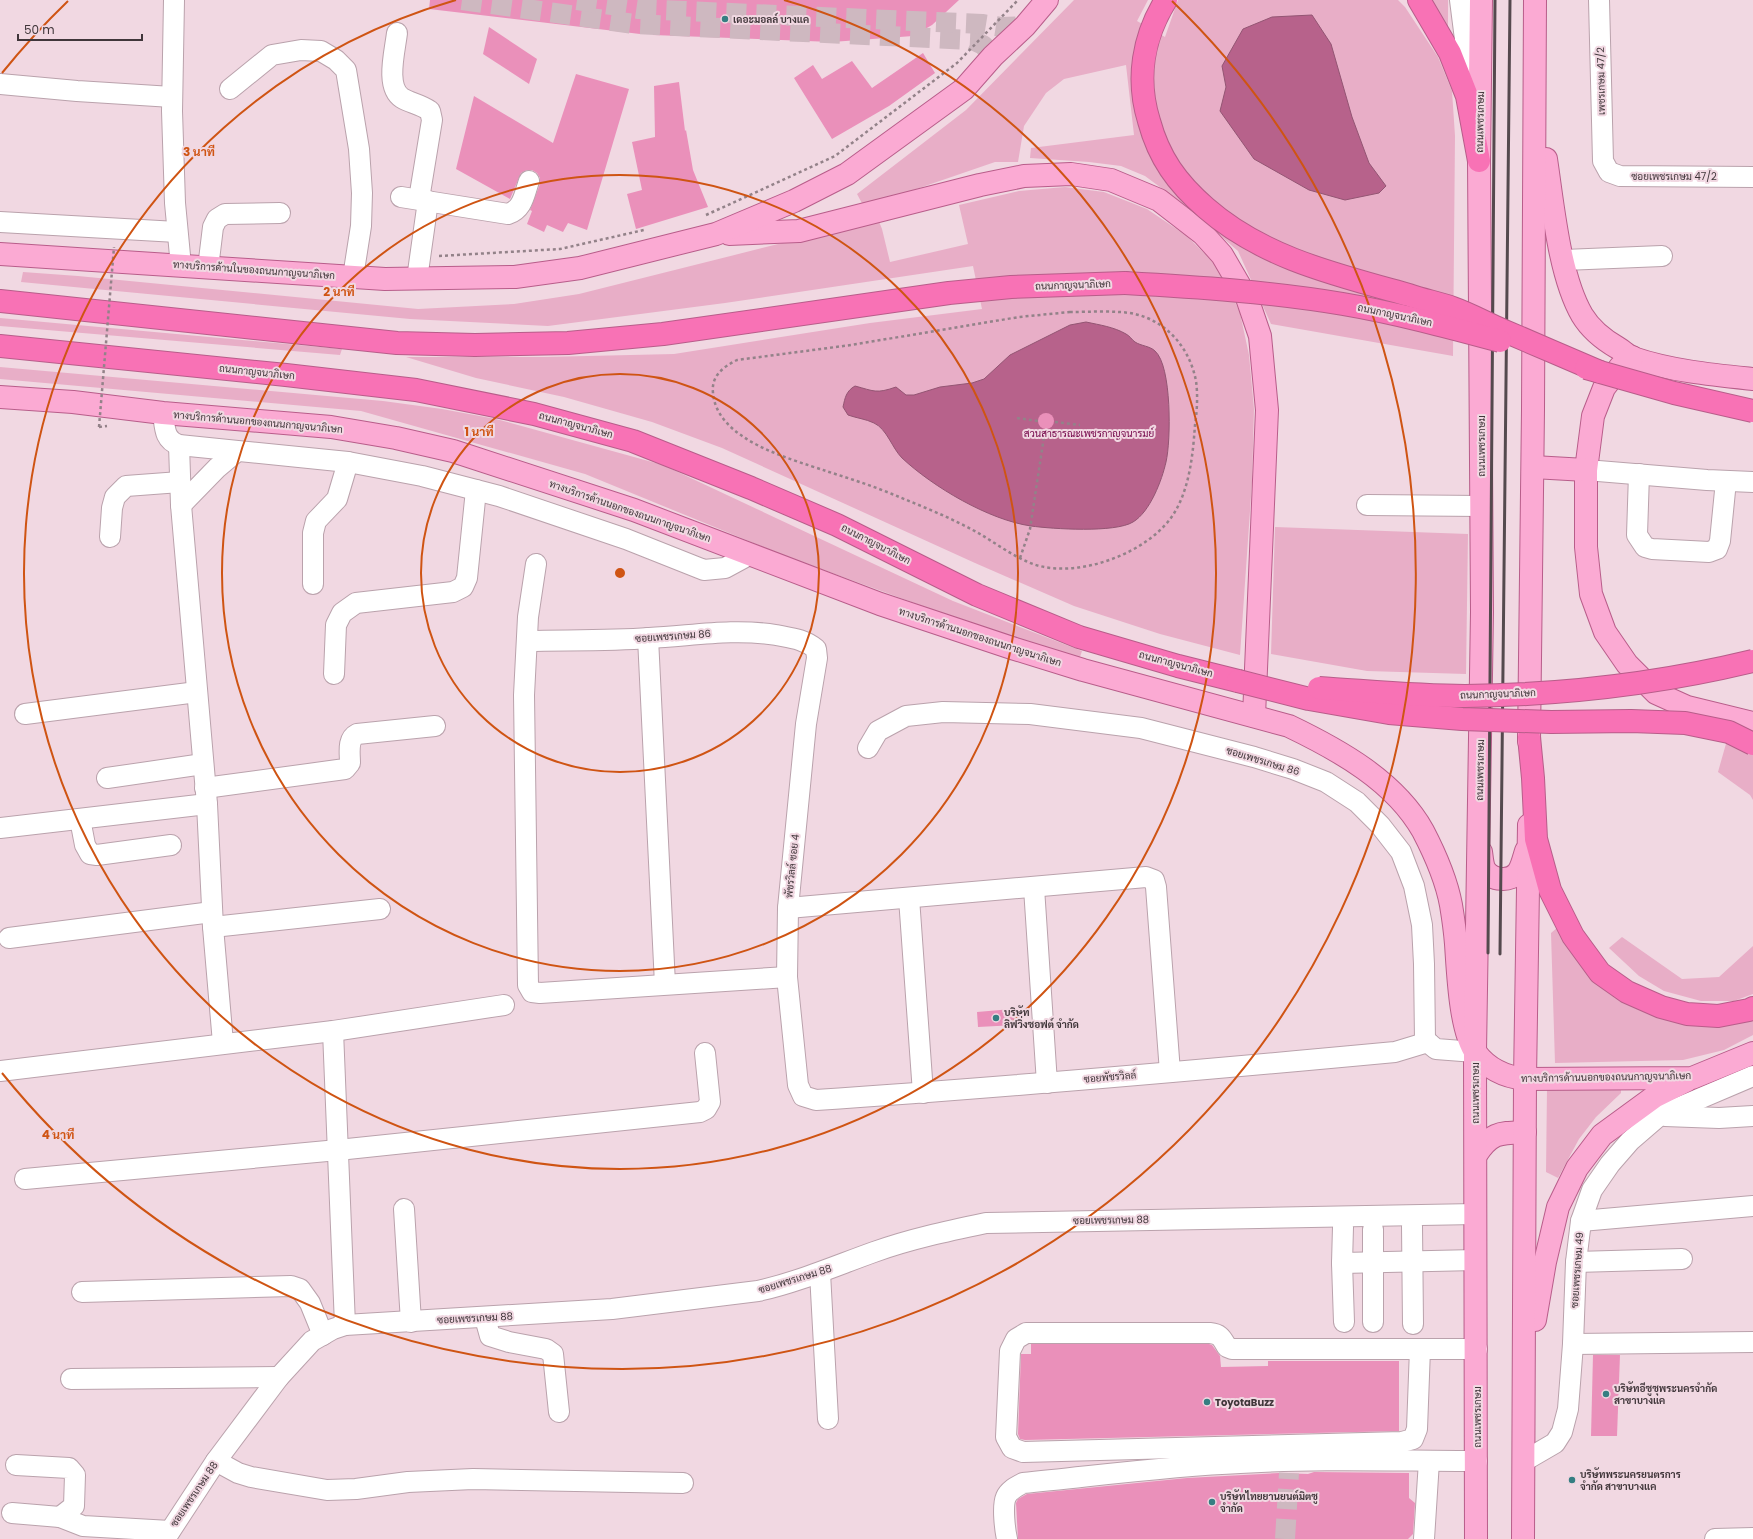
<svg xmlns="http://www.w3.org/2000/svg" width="1753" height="1539" font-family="Poppins,Sarabun,sans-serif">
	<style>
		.green { fill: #e8aec7 }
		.water { fill: #b7628b; stroke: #935573 }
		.building { fill: #ea90ba }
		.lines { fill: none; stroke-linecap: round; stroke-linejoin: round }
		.minor-tunnel { stroke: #ceb8c0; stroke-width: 20; stroke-dasharray: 20 10; stroke-linecap: butt }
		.minor-casing { stroke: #baa2ac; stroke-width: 22 }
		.major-casing { stroke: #b85d8a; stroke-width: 24 }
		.highway-casing { stroke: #b85d8a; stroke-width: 24 }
		.path { stroke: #938289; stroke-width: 2.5; stroke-dasharray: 3 3; stroke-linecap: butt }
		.minor { stroke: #fff; stroke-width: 20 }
		.major { stroke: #fbaad3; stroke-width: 22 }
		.highway { stroke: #f872b5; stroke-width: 22 }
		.rail { stroke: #55494e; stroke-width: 3 }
		.highway-bridge-casing { stroke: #b85d8a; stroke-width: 24; stroke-linecap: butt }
		.path-bridge { stroke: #938289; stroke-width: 2.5; stroke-dasharray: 3 3; stroke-linecap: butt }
		.highway-bridge { stroke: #f872b5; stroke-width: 22 }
		.ring { fill: none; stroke: #cf5413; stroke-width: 2 }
		.poi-dot { fill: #357e82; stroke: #f1d8e2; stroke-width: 1.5 }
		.labels { text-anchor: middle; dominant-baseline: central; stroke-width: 4; stroke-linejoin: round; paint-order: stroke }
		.poi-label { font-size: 10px; font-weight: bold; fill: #40363a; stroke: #f1d8e2; text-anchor: start }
		.street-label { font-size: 10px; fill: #40363a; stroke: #f1d8e2 }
		.park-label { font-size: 10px; fill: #710046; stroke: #f1d8e2 }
		.centre { fill: #cf5413; stroke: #f1d8e2; stroke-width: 2 }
		.ring-label { font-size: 12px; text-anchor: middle; font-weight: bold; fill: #cf5413; stroke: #f1d8e2; stroke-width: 4; stroke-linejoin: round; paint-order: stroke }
	</style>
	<rect width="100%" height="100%" fill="#f1d8e2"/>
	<g class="green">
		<path d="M 1074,0 L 1148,0 L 1137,21 L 1165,37 L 1178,0 L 1398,0 L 1405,7 L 1438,57 L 1452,91 L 1455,136 L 1453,356 L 1271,324 L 1238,251 L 1187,207 L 1145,176 L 1121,166 L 1089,162 L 1030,158 L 1031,148 L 1134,135 L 1126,65 L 1064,79 L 1046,93 L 1024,126 L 1018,162 L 995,162 L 864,207 L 857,194 L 966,110 Z"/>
		<path d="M 1427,0 L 1448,0 L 1448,28 Z"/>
		<path d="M 1065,187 L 1104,192 L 1147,209 L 1187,236 L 1221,270 L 1240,313 L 1249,355 L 1254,409 L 1252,482 L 1240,655 L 1160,634 L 1074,606 L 975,563 L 722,448 L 652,422 L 564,397 L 476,378 L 406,357 L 544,357 L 674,354 L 870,323 L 982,309 L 973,266 L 725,303 L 548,326 L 410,319 L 21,282 L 23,272 L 78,276 L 418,309 L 514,304 L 579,294 L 878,219 L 882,229 L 890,262 L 968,244 L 959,205 L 1019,191 Z"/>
		<path d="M 0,318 L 342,349 L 340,355 L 0,326 Z"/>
		<path d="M 0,367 L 383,401 L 442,409 L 496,419 L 663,465 L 953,601 L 1082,651 L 1078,663 L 783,555 L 585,474 L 361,411 L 0,379 Z"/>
		<path d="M 1275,527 L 1468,534 L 1466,674 L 1367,671 L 1271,654 Z"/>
		<path d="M 1731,726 L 1753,729 L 1753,800 L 1750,795 L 1718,772 Z"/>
		<path d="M 1563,927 L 1616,990 L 1753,1019 L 1753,1035 L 1724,1050 L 1683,1060 L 1555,1063 L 1551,933 L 1557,928 Z"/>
		<path d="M 1622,937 L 1682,979 L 1719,977 L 1753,946 L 1753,994 L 1734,1001 L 1701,1001 L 1664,991 L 1639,976 L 1609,948 Z"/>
		<path d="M 1555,1088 L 1621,1090 L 1621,1093 L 1596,1117 L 1579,1139 L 1558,1178 L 1546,1172 L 1547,1089 Z"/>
	</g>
	<g class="water">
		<path d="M 1312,15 L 1331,44 L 1352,117 L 1369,163 L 1386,186 L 1379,193 L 1345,200 L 1309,190 L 1254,159 L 1220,111 L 1226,87 L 1222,66 L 1243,29 L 1272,17 Z"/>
		<path d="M 1086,322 C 1100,325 1114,327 1126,334 C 1130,336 1132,340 1135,342 C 1141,346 1150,346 1155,351 C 1172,366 1171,441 1166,462 C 1162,480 1150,512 1133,522 C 1115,533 1053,529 1031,526 C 989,520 933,487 902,458 C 892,448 887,429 874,423 C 866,419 856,418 848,415 L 843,407 C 845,398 846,391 855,386 C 874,391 876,394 896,387 L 906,395 L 914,395 L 940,387 L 972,383 L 984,379 L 1010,355 L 1070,325 Z"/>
	</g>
	<g class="building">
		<path d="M 430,0 L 959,0 L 932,25 L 913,36 L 832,42 L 653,35 L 652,14 L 646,34 L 640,34 L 429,9 Z"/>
		<path d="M 489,27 L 537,59 L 529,84 L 483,54 Z"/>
		<path d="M 923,53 L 935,73 L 889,106 L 832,139 L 794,78 L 813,65 L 822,79 L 852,61 L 872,88 Z"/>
		<path d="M 576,74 L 629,89 L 587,230 L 568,223 L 563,232 L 547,225 L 544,232 L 527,224 L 532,211 L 530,210 L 540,184 L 540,178 L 537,173 L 532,170 L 527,170 L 521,173 L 510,199 L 456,169 L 474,96 L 553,143 Z"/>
		<path d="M 679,82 L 685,131 L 686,130 L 693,170 L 708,207 L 636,229 L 627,194 L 642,190 L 632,142 L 655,137 L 654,86 Z"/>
		<circle cx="1046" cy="421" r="8"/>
		<path d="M 1012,1009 L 1016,1025 L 978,1027 L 977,1012 Z"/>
		<path d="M 1031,1344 L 1209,1344 L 1212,1345 L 1220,1356 L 1221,1367 L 1268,1366 L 1268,1361 L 1399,1361 L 1399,1431 L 1025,1440 L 1020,1439 L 1018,1434 L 1021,1354 L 1031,1354 Z"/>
		<path d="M 1593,1355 L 1620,1355 L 1617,1436 L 1591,1436 Z"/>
		<path d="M 1314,1472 L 1409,1473 L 1409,1498 L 1415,1503 L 1413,1534 L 1408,1539 L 1018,1539 L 1016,1503 L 1018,1499 L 1027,1494 L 1187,1478 L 1279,1473 L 1308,1474 Z"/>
	</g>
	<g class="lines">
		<g class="minor-tunnel">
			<path d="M 462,0 L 634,24 L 972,40 L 983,45 L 993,56"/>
			<path d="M 577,0 L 639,9 L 982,24 L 1001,27 L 1025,26"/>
			<path d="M 1285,1539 L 1289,1473"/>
		</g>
		<g class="minor-casing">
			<g id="minor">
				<path d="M 174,0 L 172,111 L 175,203 L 181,266"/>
				<path d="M 1460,0 L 1466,47 L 1476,85"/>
				<path d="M 1599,0 L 1603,161 L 1609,172 L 1620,176 L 1753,177"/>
				<path d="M 397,33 C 395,51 385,87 402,98 C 410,103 420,104 430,111 L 432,120 L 419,199"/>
				<path d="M 0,84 L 77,91 L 172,97"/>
				<path d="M 230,89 L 272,55 L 301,50 L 321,51 L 336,60 L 346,70 L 359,149 L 362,193 L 361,226 L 353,277"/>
				<path d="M 401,197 L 508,214 C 523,209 524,195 529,181"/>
				<path d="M 0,222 L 177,232"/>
				<path d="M 1564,260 L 1662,256"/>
				<path d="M 208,268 L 213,227 L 217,219 L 225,214 L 280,213"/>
				<path d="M 417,279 L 428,201"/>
				<path d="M 163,413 C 165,428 164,440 179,445 L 348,462 L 422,476 L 499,496 L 626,539 L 704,570 L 725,568 L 749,555"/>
				<path d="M 179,445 L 181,505 L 207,804 L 213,927 L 223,1043"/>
				<path d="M 1586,470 L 1707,480 L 1753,482"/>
				<path d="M 1639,474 L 1637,535 L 1645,547 L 1652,549 L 1709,552 L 1717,549 L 1720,541 L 1726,481"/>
				<path d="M 181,505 L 217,468 L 236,452"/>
				<path d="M 1367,505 L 1481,506"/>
				<path d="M 110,537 L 112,508 L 115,497 L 126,486 L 180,482"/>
				<path d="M 536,564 L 528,617 L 524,695 L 528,985 L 532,992 L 540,993 L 787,977"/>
				<path d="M 313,584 L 313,533 L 316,521 L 337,499 L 348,462"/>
				<path d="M 648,638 L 665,984"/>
				<path d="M 527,641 C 568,640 608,641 649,638 C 692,636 733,628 776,635 C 791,638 804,639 816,649 L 817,658 L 806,724 L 788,908 L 787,977 L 798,1085 L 803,1096 L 816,1100 C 1009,1087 1202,1070 1395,1052 L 1428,1042"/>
				<path d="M 334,674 L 336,625 L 342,613 L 356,603 L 453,592 L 463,587 L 467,578 L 476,490"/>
				<path d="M 25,714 L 197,692"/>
				<path d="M 868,748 L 878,731 L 906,716 L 943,712 L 1030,714 L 1141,728 L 1254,757 L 1293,769 L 1326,782 L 1357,802 L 1380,825 L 1401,852 L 1414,886 L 1422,925 L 1424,964 L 1425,1040 L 1436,1049 L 1475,1052"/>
				<path d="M 107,778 L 203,764"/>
				<path d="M 205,788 L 345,769 L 350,763 C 350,753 347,739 357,734 L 435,726"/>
				<path d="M 80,819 L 85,845 L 90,854 L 97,855 L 171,845"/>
				<path d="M 0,828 L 207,804"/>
				<path d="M 1034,888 L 1047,1083"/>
				<path d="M 909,898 L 923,1093"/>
				<path d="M 788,908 L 1146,877 L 1154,880 L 1156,887 L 1170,1072"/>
				<path d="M 213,927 L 380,909"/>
				<path d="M 9,938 L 212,912"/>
				<path d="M 333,1031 L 345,1325"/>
				<path d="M 0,1071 L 333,1031 L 504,1005"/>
				<path d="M 1665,1116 L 1719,1118 L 1753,1116"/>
				<path d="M 25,1179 L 338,1150 L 700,1112 L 706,1109 L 710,1102 L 705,1053"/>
				<path d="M 404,1209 L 411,1322"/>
				<path d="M 1581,1221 L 1753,1206"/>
				<path d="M 1412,1226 L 1413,1324"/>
				<path d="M 1343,1227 L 1342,1263 L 1344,1322"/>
				<path d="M 1576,1262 L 1682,1259"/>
				<path d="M 1342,1263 L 1476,1260"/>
				<path d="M 820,1273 L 828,1419"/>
				<path d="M 82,1292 L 291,1286 L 300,1289 L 310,1303 L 323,1335"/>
				<path d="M 485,1318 L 490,1336 L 509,1342 L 546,1349 L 553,1354 L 559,1412"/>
				<path d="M 1373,1322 L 1373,1229"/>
				<path d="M 1573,1344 L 1753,1342"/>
				<path d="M 1420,1349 L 1417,1429 L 1413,1439 L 1402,1442 L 1023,1452 L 1012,1448 L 1006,1437 L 1010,1351 L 1016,1339 L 1026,1333 L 1210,1333 C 1221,1334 1222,1339 1227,1347 L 1232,1349 L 1477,1349"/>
				<path d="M 71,1379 L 279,1377"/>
				<path d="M 216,1461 L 238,1473 L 251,1477 L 327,1490 L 356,1489 L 408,1482 L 473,1479 L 683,1483"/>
				<path d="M 1524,1461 L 1555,1443 L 1562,1432 L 1568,1409 L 1573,1344 L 1576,1262 L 1581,1221 L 1592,1190 L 1610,1164 L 1630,1141 L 1659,1116 L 1753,1076"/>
				<path d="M 16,1465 L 69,1468 L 75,1475 L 74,1506 L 60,1517"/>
				<path d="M 12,1513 L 60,1517 L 83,1526 L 170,1531"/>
				<path d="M 165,1539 L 216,1461 L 279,1377 L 312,1341 L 333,1329 L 345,1325 L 612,1309 L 758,1291 C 798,1282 835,1266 874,1252 C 910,1239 948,1231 986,1223 L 1476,1214"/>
				<path d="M 1007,1539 C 1005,1530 1002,1506 1006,1497 C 1009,1490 1016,1487 1023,1483 C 1095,1476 1168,1466 1240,1463 C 1319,1458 1398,1461 1477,1461"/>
				<path d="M 1424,1539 L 1429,1461"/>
				<path d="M 1715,1539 L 1753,1538"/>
			</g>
		</g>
		<g class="major-casing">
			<g id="major">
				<path d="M 1546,159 C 1553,205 1559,275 1582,315 C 1591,330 1604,340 1618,348 C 1623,351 1628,356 1633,358 C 1671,371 1714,375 1753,379"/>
				<path d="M 729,234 L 799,231 L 980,185 L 1024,176 L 1071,174 L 1111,180 L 1159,200 L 1203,234 L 1222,255 L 1247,298 L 1260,336 L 1267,410 L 1254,716"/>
				<path d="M 0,254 L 385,279 L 515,277 L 580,268 L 716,234 L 794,201 L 847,174 L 964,89 L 993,56 L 1025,26 L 1047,0"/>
				<path d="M 1632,357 L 1620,367 L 1604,388 L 1593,416 L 1586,470 L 1586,547 L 1591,594 L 1605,632 L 1627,664 L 1656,693 L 1687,707 L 1753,723"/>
				<path d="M 0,397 L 73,402 L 163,413 L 331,427 L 396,438 L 453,451 L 634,510 L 880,604 L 1015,649 L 1083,670 L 1289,726 C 1339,750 1395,781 1423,831 C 1435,854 1446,878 1451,905 C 1453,917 1455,931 1456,944 C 1458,972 1460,1031 1476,1053 C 1488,1069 1506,1077 1525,1079 L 1692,1078 L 1753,1053"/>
				<path d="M 1533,467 L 1586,470"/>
				<path d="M 1529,741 L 1533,410 L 1535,0"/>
				<path d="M 1481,852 C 1482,858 1482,865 1485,870 C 1492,881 1511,882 1518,872 C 1522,867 1524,857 1526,851"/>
				<path d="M 1476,1155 C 1491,1132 1500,1133 1525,1132"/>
				<path d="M 1535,1320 L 1545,1262 L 1558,1207 L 1577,1168 L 1602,1135 L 1654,1097 L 1686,1081"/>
				<path d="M 1476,1539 L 1475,1052 L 1482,612 L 1479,161 L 1481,0"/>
				<path d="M 1523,1539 L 1525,1079 L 1529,825"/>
			</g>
		</g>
		<g class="highway-casing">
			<g id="highway">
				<path d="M 1419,0 L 1450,53 L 1467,96 L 1479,161"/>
				<path d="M 0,301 L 397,343 L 475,345 L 568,343 L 663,334 L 949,293 L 1011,287 L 1125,283"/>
				<path d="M 0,346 L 286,375 L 416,390 L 534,414 L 633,441 L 751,488 L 837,525 L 977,595 L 1079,637 L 1178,666 L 1238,681"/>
				<path d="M 1529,737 L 1533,778 L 1536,839 L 1550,890 L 1573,936 L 1600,973 L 1627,992 L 1661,1007 L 1687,1014 L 1718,1016 L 1749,1010 L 1753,1008"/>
			</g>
		</g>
		<g class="path">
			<path d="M 706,215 L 835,156 L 957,63 L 1018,0"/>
			<path d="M 439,256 L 560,249 L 644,230"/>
			<path d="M 1070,312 C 1089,312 1117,310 1135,314 C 1168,322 1190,349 1196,381 C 1198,395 1197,412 1195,425 C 1193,453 1190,485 1176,510 C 1153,552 1078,580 1033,564 C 1014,557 997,544 980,534 C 952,518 921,506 892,494 C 870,485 848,478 826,471 C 788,458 717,440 713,393 C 711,376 723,367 737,360 L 851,345 L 1019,317 Z"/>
			<path d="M 1017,418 L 1038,421"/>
			<path d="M 1055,422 L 1080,425"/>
			<path d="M 99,427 L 107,426"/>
			<path d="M 1020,558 L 1030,529 L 1045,430"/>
		</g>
		<use href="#minor" class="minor"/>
		<use href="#major" class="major"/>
		<use href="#highway" class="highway"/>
		<g class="rail">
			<path d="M 1488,953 L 1495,0"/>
			<path d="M 1500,954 L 1510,0"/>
		</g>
		<g class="highway-bridge-casing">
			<g id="highway-bridge">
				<path d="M 1166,0 C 1143,37 1136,79 1149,121 C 1159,158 1177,183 1206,208 C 1263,258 1337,275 1409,295 C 1423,300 1439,303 1453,308 C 1470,314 1486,323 1502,330 C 1535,344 1567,358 1600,372"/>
				<path d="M 1125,283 C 1198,287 1271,292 1343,304 C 1396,313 1448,327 1500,341"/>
				<path d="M 1586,368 L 1674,393 L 1753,411"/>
				<path d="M 1238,681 L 1309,699 L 1389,713 L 1462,719 L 1551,722 L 1631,721 L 1685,723 L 1729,732 L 1753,744"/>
				<path d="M 1319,688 C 1367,691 1416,696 1465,696 C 1562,695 1658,684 1753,661"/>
			</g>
		</g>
		<path class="path-bridge" d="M 99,427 L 114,247"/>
		<use href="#highway-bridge" class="highway-bridge"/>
	</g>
	<g class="ring">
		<circle cx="620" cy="573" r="199"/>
		<circle cx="620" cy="573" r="398"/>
		<path d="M784 0A596 596 0 1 1 456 0"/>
		<path d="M2 73A795 795 0 0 1 68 1M1172 1A795 795 0 1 1 2 1073"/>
	</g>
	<g class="poi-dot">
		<circle cx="725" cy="19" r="4"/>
		<circle cx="996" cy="1018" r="4"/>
		<circle cx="1606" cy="1394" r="4"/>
		<circle cx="1207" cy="1402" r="4"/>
		<circle cx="1572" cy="1480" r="4"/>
		<circle cx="1212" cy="1502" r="4"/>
	</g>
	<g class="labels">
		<g class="poi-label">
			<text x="733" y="19">เดอะมอลล์ บางแค</text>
			<text x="1004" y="1012">บริษัท<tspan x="1004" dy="12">ลิฟวิ่งซอฟต์ จำกัด</tspan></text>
			<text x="1614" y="1388">บริษัทอีซูซุพระนครจำกัด<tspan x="1614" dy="12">สาขาบางแค</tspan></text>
			<text x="1215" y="1402">ToyotaBuzz</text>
			<text x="1580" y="1474">บริษัทพระนครยนตรการ<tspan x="1580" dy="12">จำกัด สาขาบางแค</tspan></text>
			<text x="1220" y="1496">บริษัทไทยยานยนต์มิตซู<tspan x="1220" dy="12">จำกัด</tspan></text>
		</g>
		<g class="street-label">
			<text transform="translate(1601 81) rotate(-91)">เพชรเกษม 47/2</text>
			<text transform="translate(1480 122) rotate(-89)">ถนนเพชรเกษม</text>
			<text x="1674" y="176">ซอยเพชรเกษม 47/2</text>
			<text transform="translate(254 270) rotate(4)">ทางบริการด้านในของถนนกาญจนาภิเษก</text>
			<text transform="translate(1073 285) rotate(-2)">ถนนกาญจนาภิเษก</text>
			<text transform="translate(1395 315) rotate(12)">ถนนกาญจนาภิเษก</text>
			<text transform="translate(257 372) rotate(6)">ถนนกาญจนาภิเษก</text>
			<text transform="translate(258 422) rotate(5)">ทางบริการด้านนอกของถนนกาญจนาภิเษก</text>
			<text transform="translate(576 425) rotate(15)">ถนนกาญจนาภิเษก</text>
			<text transform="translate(1481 446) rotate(-90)">ถนนเพชรเกษม</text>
			<text transform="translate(630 511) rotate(19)">ทางบริการด้านนอกของถนนกาญจนาภิเษก</text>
			<text transform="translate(876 544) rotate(27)">ถนนกาญจนาภิเษก</text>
			<text transform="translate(673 636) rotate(-4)">ซอยเพชรเกษม 86</text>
			<text transform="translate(980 637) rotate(18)">ทางบริการด้านนอกของถนนกาญจนาภิเษก</text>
			<text transform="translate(1176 664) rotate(15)">ถนนกาญจนาภิเษก</text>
			<text transform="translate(1498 694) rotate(-2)">ถนนกาญจนาภิเษก</text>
			<text transform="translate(1263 761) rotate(17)">ซอยเพชรเกษม 86</text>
			<text transform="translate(1480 770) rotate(-89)">ถนนเพชรเกษม</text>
			<text transform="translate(792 866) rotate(-84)">พัชรวิลล์ ซอย 4</text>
			<text transform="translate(1110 1077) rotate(-5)">ซอยพัชรวิลล์</text>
			<text transform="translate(1606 1077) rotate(-1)">ทางบริการด้านนอกของถนนกาญจนาภิเษก</text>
			<text transform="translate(1475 1093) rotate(-90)">ถนนเพชรเกษม</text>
			<text transform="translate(1111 1220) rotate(-1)">ซอยเพชรเกษม 88</text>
			<text transform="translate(1577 1270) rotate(-86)">ซอยเพชรเกษม 49</text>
			<text transform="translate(795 1279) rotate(-17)">ซอยเพชรเกษม 88</text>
			<text transform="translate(475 1318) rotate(-3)">ซอยเพชรเกษม 88</text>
			<text transform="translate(1477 1417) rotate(-90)">ถนนเพชรเกษม</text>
			<text transform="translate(194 1494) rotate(-56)">ซอยเพชรเกษม 88</text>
		</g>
		<g class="park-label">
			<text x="1089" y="433">สวนสาธารณะเพชรกาญจนารมย์</text>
		</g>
	</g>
	<circle cx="620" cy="573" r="6" class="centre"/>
	<g class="ring-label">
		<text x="199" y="156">3 นาที</text>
		<text x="339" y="296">2 นาที</text>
		<text x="479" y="436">1 นาที</text>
		<text x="58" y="1139">4 นาที</text>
	</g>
	<path d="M18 34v6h124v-6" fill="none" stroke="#40363a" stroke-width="2"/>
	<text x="24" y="34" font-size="12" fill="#40363a" stroke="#f1d8e2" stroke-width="3" paint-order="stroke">50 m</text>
</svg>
